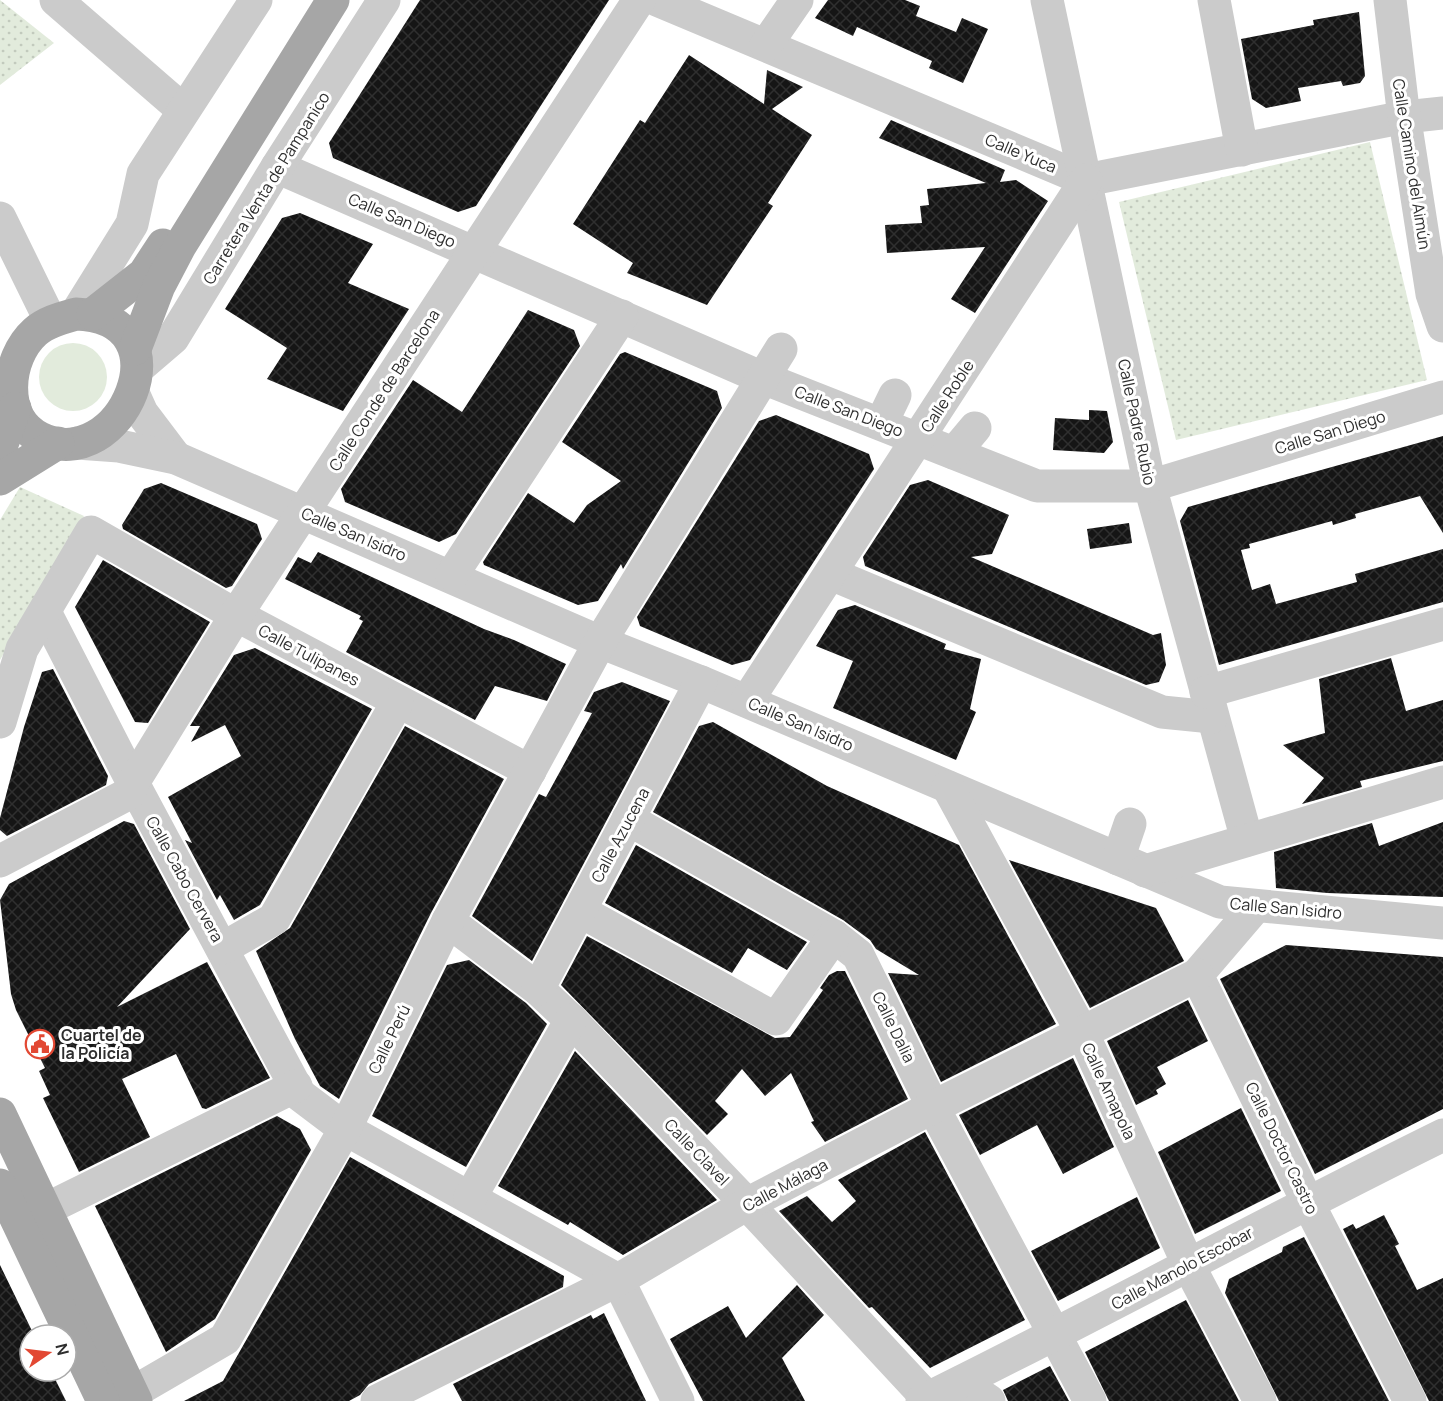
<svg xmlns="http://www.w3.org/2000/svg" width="1443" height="1401" font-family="Manrope,sans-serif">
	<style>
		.green { fill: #e2ebdc }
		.park { fill: url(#park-dots) }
		.building { fill: url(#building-cross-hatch) }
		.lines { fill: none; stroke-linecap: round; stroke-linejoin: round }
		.minor { stroke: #cbcbcb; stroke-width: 33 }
		.major { stroke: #a6a6a6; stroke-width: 33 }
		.labels { text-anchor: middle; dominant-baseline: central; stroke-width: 6; stroke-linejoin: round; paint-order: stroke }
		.street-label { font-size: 16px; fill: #2e2e2e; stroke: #fff }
		.poi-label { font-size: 16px; font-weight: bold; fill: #2e2e2e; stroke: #fff; text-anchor: start }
	</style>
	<defs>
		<pattern id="park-dots" width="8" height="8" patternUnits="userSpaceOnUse" patternTransform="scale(1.5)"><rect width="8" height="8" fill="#e2ebdc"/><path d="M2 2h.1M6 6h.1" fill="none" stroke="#c2cabd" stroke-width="1.8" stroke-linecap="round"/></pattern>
		<pattern id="building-cross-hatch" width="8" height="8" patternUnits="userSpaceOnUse" patternTransform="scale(1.5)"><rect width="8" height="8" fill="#151515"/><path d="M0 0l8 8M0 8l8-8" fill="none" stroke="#2f2f2f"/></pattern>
	</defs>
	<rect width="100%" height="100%" fill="#fff"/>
	<circle class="green" cx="73" cy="377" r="34"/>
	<g class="park">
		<path d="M 0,0 L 54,43 L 0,85 Z"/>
		<path d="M 1370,142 L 1427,380 L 1176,440 L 1119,202 Z"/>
		<path d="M 20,487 L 84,516 L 0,660 L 0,520 Z"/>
	</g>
	<g class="building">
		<path d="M 420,0 L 609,0 L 476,206 L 458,212 L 333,158 L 329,143 Z"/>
		<path d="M 828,0 L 905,0 L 920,6 L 916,16 L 956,32 L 962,18 L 988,29 L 963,83 L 929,68 L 932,61 L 857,27 L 853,36 L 815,18 Z"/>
		<path d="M 1359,12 L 1365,76 L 1360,83 L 1343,86 L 1341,81 L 1298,88 L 1301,101 L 1266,108 L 1252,99 L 1241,39 L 1314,25 L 1313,20 Z"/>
		<path d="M 689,55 L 764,104 L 767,70 L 803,87 L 772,109 L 812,135 L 768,203 L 773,206 L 707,305 L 627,273 L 633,263 L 573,224 L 640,120 L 645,123 Z"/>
		<path d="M 891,120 L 1005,170 L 1000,182 L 1016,180 L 1048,201 L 975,313 L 951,299 L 985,247 L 887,253 L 885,225 L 922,223 L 920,206 L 929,205 L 927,189 L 986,183 L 879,138 Z"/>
		<path d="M 300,213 L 373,244 L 348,283 L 409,309 L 343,411 L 267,379 L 287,348 L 225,309 L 282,218 Z"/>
		<path d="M 528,310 L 574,330 L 580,346 L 456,534 L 439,542 L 345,502 L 341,489 L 413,380 L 462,412 Z"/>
		<path d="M 625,352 L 717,391 L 722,408 L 623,569 L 621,564 L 598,601 L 578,605 L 484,565 L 483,562 L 528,493 L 574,523 L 587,505 L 621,481 L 562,442 L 620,354 Z"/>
		<path d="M 1089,410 L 1107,411 L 1113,442 L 1104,453 L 1053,450 L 1055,418 L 1089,420 Z"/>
		<path d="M 776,415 L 869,454 L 874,469 L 750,660 L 732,665 L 640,626 L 637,617 L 759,421 Z"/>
		<path d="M 1443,436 L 1443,533 L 1420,496 L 1355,514 L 1356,518 L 1333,525 L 1332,521 L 1249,544 L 1250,548 L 1241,550 L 1252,590 L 1270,584 L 1276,604 L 1357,582 L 1355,574 L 1443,549 L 1443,602 L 1219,665 L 1180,521 L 1188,507 Z"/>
		<path d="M 928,480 L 1009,515 L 992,554 L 971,557 L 1153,635 L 1161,633 L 1166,665 L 1159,682 L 1146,685 L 865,566 L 863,557 L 910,485 Z"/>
		<path d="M 161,483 L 257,524 L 262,539 L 232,586 L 226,588 L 123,529 L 122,525 L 144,489 Z"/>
		<path d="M 1129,523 L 1132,543 L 1090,549 L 1087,529 Z"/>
		<path d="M 318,552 L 484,629 L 514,640 L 566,664 L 547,701 L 495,686 L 475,720 L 346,652 L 363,621 L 359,619 L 361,616 L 285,579 L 298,557 L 311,563 Z"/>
		<path d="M 103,560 L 210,622 L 148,723 L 135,722 L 75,607 Z"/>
		<path d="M 855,605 L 946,644 L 944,649 L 981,659 L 970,709 L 976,712 L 956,760 L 833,708 L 853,661 L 816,646 L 838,610 Z"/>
		<path d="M 255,648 L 372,709 L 260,905 L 234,920 L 220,895 L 217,900 L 185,840 L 192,843 L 168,797 L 241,756 L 225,725 L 191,742 L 200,726 L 190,726 L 234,655 Z"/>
		<path d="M 1391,658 L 1406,711 L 1443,700 L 1443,761 L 1360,781 L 1362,787 L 1302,804 L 1324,778 L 1283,745 L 1325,733 L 1319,679 Z"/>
		<path d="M 53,669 L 108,776 L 106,785 L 7,836 L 0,830 L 0,818 L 24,727 L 42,672 Z"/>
		<path d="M 622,682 L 670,701 L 532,961 L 472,916 L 539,794 L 546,797 L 592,713 L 584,711 L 594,692 Z"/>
		<path d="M 713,722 L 827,786 L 959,845 L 1056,1024 L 941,1082 L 888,973 L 919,975 L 876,949 L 870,940 L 843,920 L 653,812 L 699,726 Z"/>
		<path d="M 405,726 L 504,779 L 431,913 L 339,1099 L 320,1086 L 295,1039 L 256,951 L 290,928 Z"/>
		<path d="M 124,821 L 134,824 L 190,929 L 117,1007 L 207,962 L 270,1078 L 206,1109 L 202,1108 L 176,1054 L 122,1079 L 150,1137 L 79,1172 L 43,1098 L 50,1095 L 39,1071 L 45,1068 L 16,1010 L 11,994 L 0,900 L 9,884 Z"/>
		<path d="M 1443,822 L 1443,897 L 1327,893 L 1276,888 L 1274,852 L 1372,823 L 1379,846 Z"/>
		<path d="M 636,845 L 807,942 L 787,970 L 748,948 L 732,973 L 605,903 Z"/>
		<path d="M 1009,860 L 1156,908 L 1184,961 L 1090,1008 Z"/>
		<path d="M 587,936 L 775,1038 L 790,1037 L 823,990 L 820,988 L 829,975 L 837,971 L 845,971 L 908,1099 L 825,1142 L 811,1122 L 814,1121 L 791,1073 L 765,1096 L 742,1069 L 715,1101 L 728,1114 L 707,1135 L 561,985 Z"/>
		<path d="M 1286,945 L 1443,957 L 1443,1109 L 1315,1174 L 1220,979 Z"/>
		<path d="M 469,960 L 526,1003 L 547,1024 L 466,1167 L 372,1116 L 447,965 Z"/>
		<path d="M 1188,1000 L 1208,1041 L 1157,1067 L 1166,1084 L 1156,1090 L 1158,1094 L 1136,1105 L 1107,1041 Z"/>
		<path d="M 575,1051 L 717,1200 L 623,1255 L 570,1222 L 568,1225 L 498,1186 Z"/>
		<path d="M 1073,1058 L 1114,1147 L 1063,1174 L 1037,1125 L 980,1155 L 959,1115 Z"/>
		<path d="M 1241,1108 L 1281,1191 L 1195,1234 L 1158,1152 Z"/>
		<path d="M 277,1116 L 300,1129 L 311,1150 L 215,1319 L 166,1352 L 95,1206 Z"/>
		<path d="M 925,1132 L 1025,1320 L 930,1368 L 872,1307 L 869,1308 L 779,1211 L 807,1196 L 832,1222 L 856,1201 L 838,1180 Z"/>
		<path d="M 350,1157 L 564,1276 L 563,1287 L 369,1384 L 360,1395 L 349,1401 L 184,1401 L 223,1381 Z"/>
		<path d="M 1137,1197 L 1160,1248 L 1058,1301 L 1031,1251 Z"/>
		<path d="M 1384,1215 L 1399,1244 L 1395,1246 L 1417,1290 L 1443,1278 L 1443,1401 L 1429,1401 L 1343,1229 L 1353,1224 L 1356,1229 Z"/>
		<path d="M 1304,1237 L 1389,1401 L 1279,1401 L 1225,1293 L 1229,1279 L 1282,1252 L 1283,1247 Z"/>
		<path d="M 0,1265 L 34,1335 L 30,1335 L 30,1371 L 51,1371 L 66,1401 L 0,1401 Z"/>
		<path d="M 797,1285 L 824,1315 L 782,1358 L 805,1401 L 703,1401 L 670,1339 L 728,1306 L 746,1338 Z"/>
		<path d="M 1186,1300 L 1239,1401 L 1109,1401 L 1085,1352 Z"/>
		<path d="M 604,1313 L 646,1401 L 462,1401 L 453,1384 L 591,1315 L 593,1319 Z"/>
		<path d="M 1050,1366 L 1069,1401 L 1008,1401 L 1003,1390 Z"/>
	</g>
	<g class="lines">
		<g class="minor">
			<path d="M 56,0 L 183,110"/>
			<path d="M 657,0 L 1086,180 L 1405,117 L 1443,113"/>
			<path d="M 1047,0 L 1150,486 L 1247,840"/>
			<path d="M 1214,0 L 1242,150"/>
			<path d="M 1390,0 L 1402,101 L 1432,294 L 1443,326"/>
			<path d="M 766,45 L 797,0"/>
			<path d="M 277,167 L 763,378 L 1037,486 L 1150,486 L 1443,397"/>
			<path d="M 0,218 L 51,322"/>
			<path d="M 76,314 L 132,224 L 143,174 L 256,0"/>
			<path d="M 138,368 L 173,338 L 277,167 L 384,0"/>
			<path d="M 133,393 L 142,413 L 176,458"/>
			<path d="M 881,424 L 895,395"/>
			<path d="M 77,443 L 119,446 L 176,458 L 600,642 L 701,682 L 1220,902 L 1443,923"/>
			<path d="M 954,453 L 975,428"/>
			<path d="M 831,574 L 1162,712 L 1212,717"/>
			<path d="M 452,575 L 622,316"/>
			<path d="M 45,612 L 133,783 L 300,1095 L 345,1129 L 618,1280"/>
			<path d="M 1206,692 L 1443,624"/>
			<path d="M 747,701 L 1086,180"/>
			<path d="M 0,722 L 22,649 L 91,532 L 236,615 L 530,771"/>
			<path d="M 948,787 L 1083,1034 L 1189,1266 L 1260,1401"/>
			<path d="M 628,819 L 834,936 L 858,955 L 933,1107 L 1090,1401"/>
			<path d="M 1118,859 L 1130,824"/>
			<path d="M 0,861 L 130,793 L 133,783 L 236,615 L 639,0"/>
			<path d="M 1145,871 L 1443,782"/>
			<path d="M 1256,906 L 1197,975 L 1307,1201 L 1410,1401"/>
			<path d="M 580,911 L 776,1019 L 834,936"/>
			<path d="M 448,921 L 538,989 L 571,1020 L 747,1204 L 930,1401"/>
			<path d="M 223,948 L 274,919 L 397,703"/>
			<path d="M 538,989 L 701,682"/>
			<path d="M 470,1198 L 571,1020"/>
			<path d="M 20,1222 L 296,1086"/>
			<path d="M 618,1280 L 678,1401"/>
			<path d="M 961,1382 L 989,1401"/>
			<path d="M 132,1393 L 225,1339 L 345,1129 L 448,921 L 600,642 L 781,349"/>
			<path d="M 377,1401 L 618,1280 L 747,1204 L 933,1107 L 1197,975"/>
			<path d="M 922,1401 C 1097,1315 1268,1221 1443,1135"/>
		</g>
		<g class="major">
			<path d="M 76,314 C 192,318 120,478 40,438 C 0,418 6,358 35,332 C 46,322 62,318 76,314 Z"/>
			<path d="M 93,314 L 144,274 L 163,245"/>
			<path d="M 135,349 L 159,286 L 180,246 L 333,0"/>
			<path d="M 0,450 L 15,408"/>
			<path d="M 0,479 L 58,443"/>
			<path d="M 0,1114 L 136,1401"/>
			<path d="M 0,1185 L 103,1401"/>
		</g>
	</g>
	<defs>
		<g id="civic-ring" transform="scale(1.5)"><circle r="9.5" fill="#fff" stroke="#e24833" stroke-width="1.5"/><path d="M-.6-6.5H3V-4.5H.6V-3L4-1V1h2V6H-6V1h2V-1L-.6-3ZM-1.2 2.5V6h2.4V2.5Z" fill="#e24833"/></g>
	</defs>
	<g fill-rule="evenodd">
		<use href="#civic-ring" x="40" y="1044"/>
	</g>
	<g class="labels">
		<g class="street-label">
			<text transform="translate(1021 153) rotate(23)">Calle Yuca</text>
			<text transform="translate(1412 164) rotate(81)">Calle Camino del Aimún</text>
			<text transform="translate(266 188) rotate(-58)">Carretera Venta de Pampanico</text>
			<text transform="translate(402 220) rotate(23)">Calle San Diego</text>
			<text transform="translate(384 390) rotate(-57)">Calle Conde de Barcelona</text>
			<text transform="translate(947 396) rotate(-57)">Calle Roble</text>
			<text transform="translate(849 411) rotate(21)">Calle San Diego</text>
			<text transform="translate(1137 422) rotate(78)">Calle Padre Rubio</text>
			<text transform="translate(1330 432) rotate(-17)">Calle San Diego</text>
			<text transform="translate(354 534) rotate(23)">Calle San Isidro</text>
			<text transform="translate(309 655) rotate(28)">Calle Tulipanes</text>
			<text transform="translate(801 724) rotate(23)">Calle San Isidro</text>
			<text transform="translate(620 835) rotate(-62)">Calle Azucena</text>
			<text transform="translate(185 879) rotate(61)">Calle Cabo Cervera</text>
			<text transform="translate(1286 908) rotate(5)">Calle San Isidro</text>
			<text transform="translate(894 1027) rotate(64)">Calle Dalia</text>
			<text transform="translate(389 1039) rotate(-64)">Calle Perú</text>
			<text transform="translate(1109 1091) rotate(65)">Calle Amapola</text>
			<text transform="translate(1282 1148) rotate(64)">Calle Doctor Castro</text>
			<text transform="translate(697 1152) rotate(46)">Calle Clavel</text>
			<text transform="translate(785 1185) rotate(-28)">Calle Málaga</text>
			<text transform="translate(1182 1268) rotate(-28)">Calle Manolo Escobar</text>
		</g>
		<g class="poi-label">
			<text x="61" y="1035">Cuartel de<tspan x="61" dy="18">la Policía</tspan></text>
		</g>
	</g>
	<g transform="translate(48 1353) rotate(76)"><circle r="28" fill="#ffffff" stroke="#ababab" stroke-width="1.5"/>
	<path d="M0-4.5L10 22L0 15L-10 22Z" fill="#e24833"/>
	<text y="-9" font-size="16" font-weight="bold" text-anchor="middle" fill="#2e2e2e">N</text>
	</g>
</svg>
